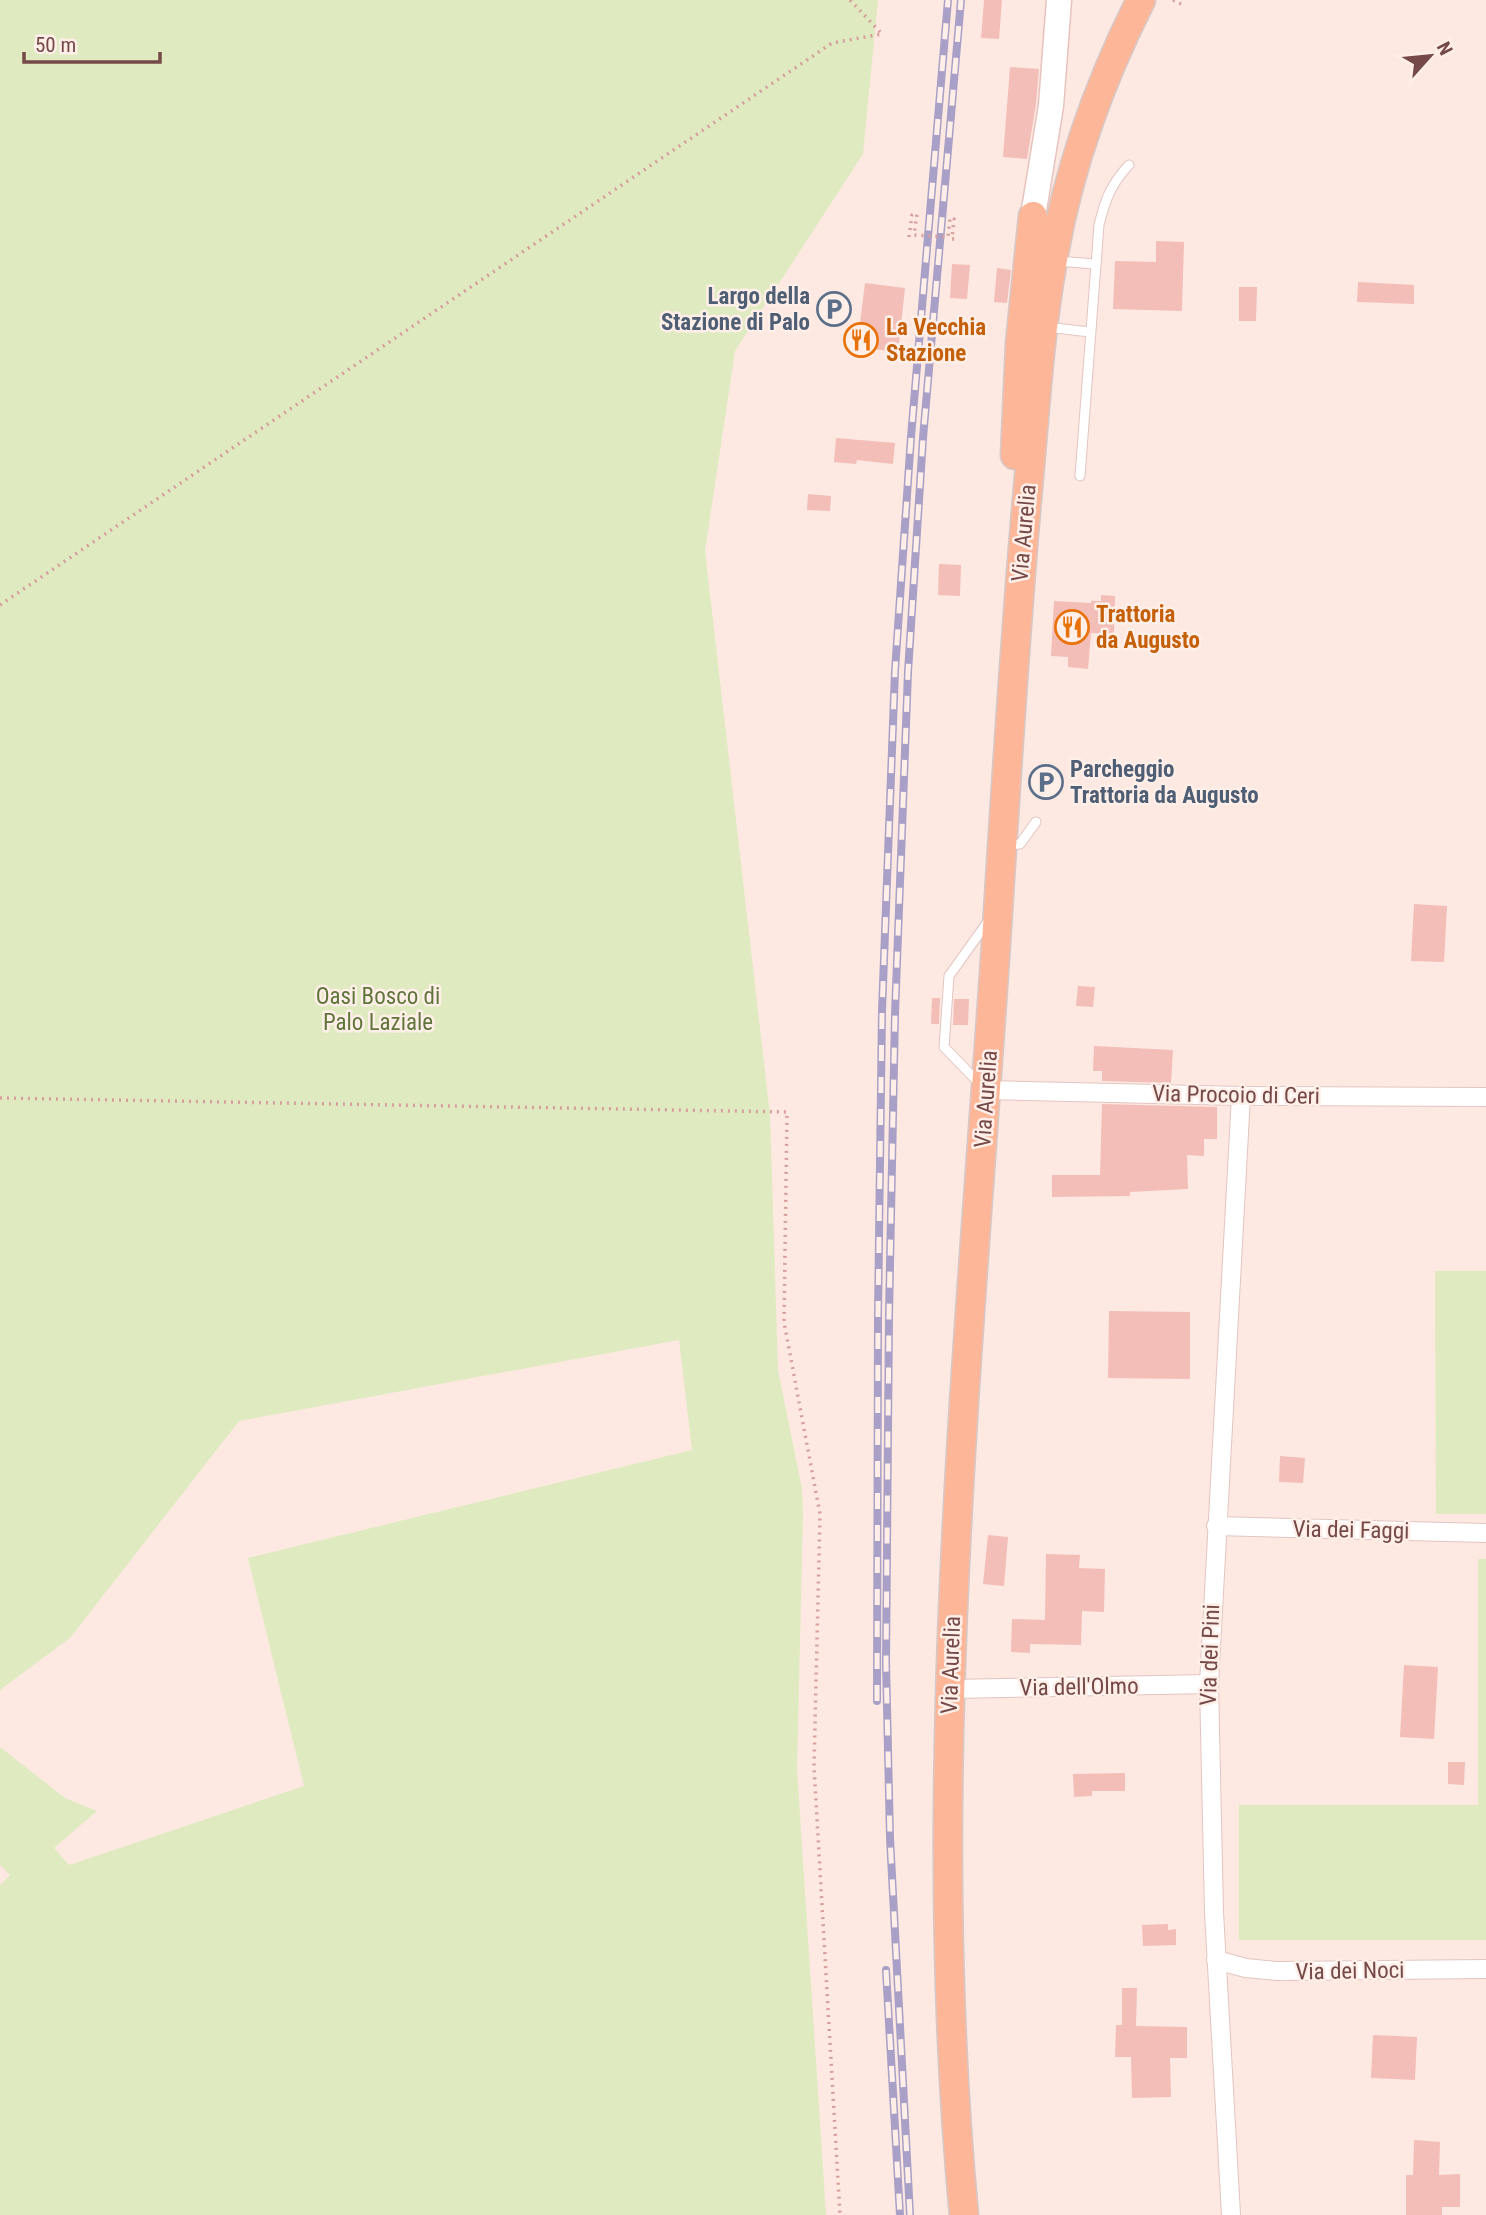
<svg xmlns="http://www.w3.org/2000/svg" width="1486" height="2215" font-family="'Roboto Condensed',sans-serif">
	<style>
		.green { fill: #dfeac0 }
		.building { fill: #f3bdb8 }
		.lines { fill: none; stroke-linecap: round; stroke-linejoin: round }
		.lane-casing { stroke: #e3c5c0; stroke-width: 11 }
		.street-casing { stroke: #e3c5c0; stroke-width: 20 }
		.secondary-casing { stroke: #e8c3bd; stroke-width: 27 }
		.primary-casing { stroke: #d6c8c8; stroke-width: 31 }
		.path { stroke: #d79f9c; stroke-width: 3.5; stroke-dasharray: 2 5; stroke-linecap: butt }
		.lane { stroke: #fff; stroke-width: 9 }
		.street { stroke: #fff; stroke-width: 18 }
		.secondary { stroke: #fff; stroke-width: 24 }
		.primary { stroke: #fdb798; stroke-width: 28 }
		.rail-casing { stroke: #a8a0c6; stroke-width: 8 }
		.rail { stroke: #ffefe8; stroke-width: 5; stroke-dasharray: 16; stroke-linecap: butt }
		.path-bridge { stroke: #d79f9c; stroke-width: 3.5; stroke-dasharray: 2 5; stroke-linecap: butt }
		.labels { text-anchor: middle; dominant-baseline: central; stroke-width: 5; stroke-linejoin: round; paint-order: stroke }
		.service-label { font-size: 23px; font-weight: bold; fill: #4e5e75; stroke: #ffefe8; text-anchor: end }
		.food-label { font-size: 23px; font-weight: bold; fill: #c56008; stroke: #ffefe8; text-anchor: start }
		.street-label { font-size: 23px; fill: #754947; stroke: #ffefe8 }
		.park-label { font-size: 23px; fill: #5f753c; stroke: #ffefe8 }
	</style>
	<rect width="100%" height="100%" fill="#fde9e1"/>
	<g class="green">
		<path d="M 0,0 L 878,0 L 863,154 L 735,351 L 705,551 L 770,1115 L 778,1370 L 802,1489 L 803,1514 L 797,1769 L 826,2215 L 0,2215 L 0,1885 L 10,1875 L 0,1865 L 0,1747 L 65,1798 L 97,1811 L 54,1848 L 69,1865 L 304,1786 L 248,1558 L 692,1450 L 679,1340 L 239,1421 L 70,1638 L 0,1690 Z"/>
		<path d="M 1435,1271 L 1486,1271 L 1486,1514 L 1436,1514 Z"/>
		<path d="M 1478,1559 L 1486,1559 L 1486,1940 L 1239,1940 L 1239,1805 L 1478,1805 Z"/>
	</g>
	<g class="building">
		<path d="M 984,0 L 1002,0 L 999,39 L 981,38 Z"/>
		<path d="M 1010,67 L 1039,69 L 1036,104 L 1027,159 L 1003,157 Z"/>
		<path d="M 1156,241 L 1184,242 L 1182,311 L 1113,309 L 1115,261 L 1156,262 Z"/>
		<path d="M 952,264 L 970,265 L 967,299 L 950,298 Z"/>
		<path d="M 997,268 L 1011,270 L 1007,303 L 994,302 Z"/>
		<path d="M 1358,282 L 1414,285 L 1414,304 L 1357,302 Z"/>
		<path d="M 865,283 L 905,288 L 898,352 L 857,347 Z"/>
		<path d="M 1239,287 L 1257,287 L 1256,321 L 1239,321 Z"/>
		<path d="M 836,438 L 895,443 L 893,464 L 857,460 L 856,464 L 834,462 Z"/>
		<path d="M 808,494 L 831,496 L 830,511 L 807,510 Z"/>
		<path d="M 939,564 L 961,565 L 960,596 L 938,595 Z"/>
		<path d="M 1101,595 L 1115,596 L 1114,634 L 1091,633 L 1088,669 L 1068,667 L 1068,657 L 1051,656 L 1054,601 L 1091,603 L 1091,601 L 1101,601 Z"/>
		<path d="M 1414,904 L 1447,906 L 1444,962 L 1411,961 Z"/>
		<path d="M 1078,986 L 1095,987 L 1093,1007 L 1076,1006 Z"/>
		<path d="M 932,998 L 940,998 L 939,1024 L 931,1024 Z"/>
		<path d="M 954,999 L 969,999 L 968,1025 L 953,1025 Z"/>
		<path d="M 1094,1046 L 1173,1050 L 1171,1083 L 1102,1081 L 1102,1071 L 1093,1071 Z"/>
		<path d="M 1102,1104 L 1217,1107 L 1217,1139 L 1204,1139 L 1204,1156 L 1187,1155 L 1188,1189 L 1130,1192 L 1130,1196 L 1052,1197 L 1052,1175 L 1100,1175 Z"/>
		<path d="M 1109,1311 L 1190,1312 L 1190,1379 L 1108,1378 Z"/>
		<path d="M 1280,1456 L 1305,1458 L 1303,1483 L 1279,1482 Z"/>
		<path d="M 988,1535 L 1008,1537 L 1004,1586 L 983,1584 Z"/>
		<path d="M 1046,1554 L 1080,1555 L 1079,1568 L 1105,1569 L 1104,1612 L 1082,1611 L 1081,1645 L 1030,1644 L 1030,1653 L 1011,1652 L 1012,1619 L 1045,1620 Z"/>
		<path d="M 1404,1665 L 1438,1667 L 1434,1739 L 1400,1737 Z"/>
		<path d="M 1448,1762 L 1465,1762 L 1464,1785 L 1448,1784 Z"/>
		<path d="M 1125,1773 L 1125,1791 L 1092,1791 L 1092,1796 L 1074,1797 L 1073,1774 Z"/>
		<path d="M 1168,1924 L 1168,1930 L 1176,1929 L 1176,1945 L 1143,1946 L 1142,1925 Z"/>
		<path d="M 1122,1988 L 1137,1988 L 1136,2026 L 1187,2027 L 1187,2058 L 1170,2058 L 1171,2097 L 1132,2098 L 1131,2057 L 1115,2057 L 1116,2025 L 1122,2025 Z"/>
		<path d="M 1373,2035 L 1417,2037 L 1415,2080 L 1371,2078 Z"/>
		<path d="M 1414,2140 L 1440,2142 L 1439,2175 L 1460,2174 L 1460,2207 L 1442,2207 L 1442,2215 L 1406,2215 L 1406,2175 L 1413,2175 Z"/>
	</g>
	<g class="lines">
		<g class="lane-casing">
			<g id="lane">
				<path d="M 1058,261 L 1094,264"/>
				<path d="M 1046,327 L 1090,332"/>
				<path d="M 1080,476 L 1099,225 C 1105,200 1111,184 1129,165"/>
				<path d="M 1007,845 L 1020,844 L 1036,822"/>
				<path d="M 981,1085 L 944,1047 L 949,976 L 989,920"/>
			</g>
		</g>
		<g class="street-casing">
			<g id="street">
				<path d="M 986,1090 L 1241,1096 L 1486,1097"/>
				<path d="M 1216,1526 L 1486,1533"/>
				<path d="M 950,1689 L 1209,1684"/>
				<path d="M 1216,1960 L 1246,1968 L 1277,1971 L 1486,1969"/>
				<path d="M 1231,2215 L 1214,1912 L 1209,1684 L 1241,1096"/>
			</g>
		</g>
		<g class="secondary-casing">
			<path id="secondary" d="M 1033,216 L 1051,106 L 1059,0"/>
		</g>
		<g class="primary-casing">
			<g id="primary">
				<path d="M 1015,455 L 1020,343 L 1033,216"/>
				<path d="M 964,2215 C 924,1796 967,1377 995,959 C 1005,802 1014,645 1028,488 C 1035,414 1039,339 1052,265 C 1067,173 1099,83 1141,0"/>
			</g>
		</g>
		<g class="path">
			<path d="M 850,0 L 882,34"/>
			<path d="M 1173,0 L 1185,6"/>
			<path d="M 0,605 L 832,43 L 882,34"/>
			<path d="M 0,1098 L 787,1112 L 784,1322 L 820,1514 L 814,1767 L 840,2215"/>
		</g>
		<use href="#lane" class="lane"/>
		<use href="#street" class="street"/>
		<use href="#secondary" class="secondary"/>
		<use href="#primary" class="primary"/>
		<g class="rail-casing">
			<g id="rail">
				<path d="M 877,1701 L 878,1315 L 882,1011 L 895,671 L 911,437 L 948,0"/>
				<path d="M 886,1970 L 900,2215"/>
				<path d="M 910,2215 L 890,1838 L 886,1663 L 889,1315 L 895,1014 L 908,672 L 923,438 L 961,0"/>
			</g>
		</g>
		<use href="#rail" class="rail"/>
		<path class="path-bridge" d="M 909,237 L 912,215 L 917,214 L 914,235 L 948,237 L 950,218 L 954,219 L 952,239 L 955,239"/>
	</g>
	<defs>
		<g id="parking-ring" transform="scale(1.75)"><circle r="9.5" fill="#ffefe8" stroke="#5c6f8a" stroke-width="1.5"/><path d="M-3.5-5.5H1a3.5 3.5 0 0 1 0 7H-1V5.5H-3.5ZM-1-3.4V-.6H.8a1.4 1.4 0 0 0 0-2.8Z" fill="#5c6f8a"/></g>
		<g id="restaurant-ring" transform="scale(1.75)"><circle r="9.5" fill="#ffefe8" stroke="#e8710a" stroke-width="1.5"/><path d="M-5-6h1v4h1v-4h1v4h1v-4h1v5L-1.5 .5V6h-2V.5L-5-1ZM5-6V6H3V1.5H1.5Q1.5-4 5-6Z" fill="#e8710a"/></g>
	</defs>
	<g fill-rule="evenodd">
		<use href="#parking-ring" x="834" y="309"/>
		<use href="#restaurant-ring" x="861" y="340"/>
		<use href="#restaurant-ring" x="1072" y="627"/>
		<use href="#parking-ring" x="1046" y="782"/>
	</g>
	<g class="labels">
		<g class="service-label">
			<text x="810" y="296">Largo della<tspan x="810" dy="26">Stazione di Palo</tspan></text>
			<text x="1070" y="769" text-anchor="start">Parcheggio<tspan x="1070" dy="26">Trattoria da Augusto</tspan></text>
		</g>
		<g class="food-label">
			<text x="886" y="327">La Vecchia<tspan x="886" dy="26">Stazione</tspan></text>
			<text x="1096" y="614">Trattoria<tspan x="1096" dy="26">da Augusto</tspan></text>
		</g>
		<g class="street-label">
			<text transform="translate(1024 533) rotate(-85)">Via Aurelia</text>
			<text transform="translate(1236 1095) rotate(1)">Via Procoio di Ceri</text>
			<text transform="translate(986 1099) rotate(-86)">Via Aurelia</text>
			<text transform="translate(1351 1530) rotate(1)">Via dei Faggi</text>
			<text transform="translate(1210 1655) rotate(-88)">Via dei Pini</text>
			<text transform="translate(951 1665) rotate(-88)">Via Aurelia</text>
			<text transform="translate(1079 1687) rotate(-1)">Via dell'Olmo</text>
			<text transform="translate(1350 1971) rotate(-1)">Via dei Noci</text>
		</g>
		<g class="park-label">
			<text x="378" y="996">Oasi Bosco di<tspan x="378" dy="26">Palo Laziale</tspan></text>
		</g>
	</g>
	<g transform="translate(1430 56) rotate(63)" stroke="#ffefe8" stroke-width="5" paint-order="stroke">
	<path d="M0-5L12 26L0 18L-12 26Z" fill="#754947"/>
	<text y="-10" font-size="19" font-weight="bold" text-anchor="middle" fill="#754947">N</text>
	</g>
	<path d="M24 52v10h136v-10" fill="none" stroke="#754947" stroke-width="3.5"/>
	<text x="35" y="52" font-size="21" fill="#754947" stroke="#ffefe8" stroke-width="5" paint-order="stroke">50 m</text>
</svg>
